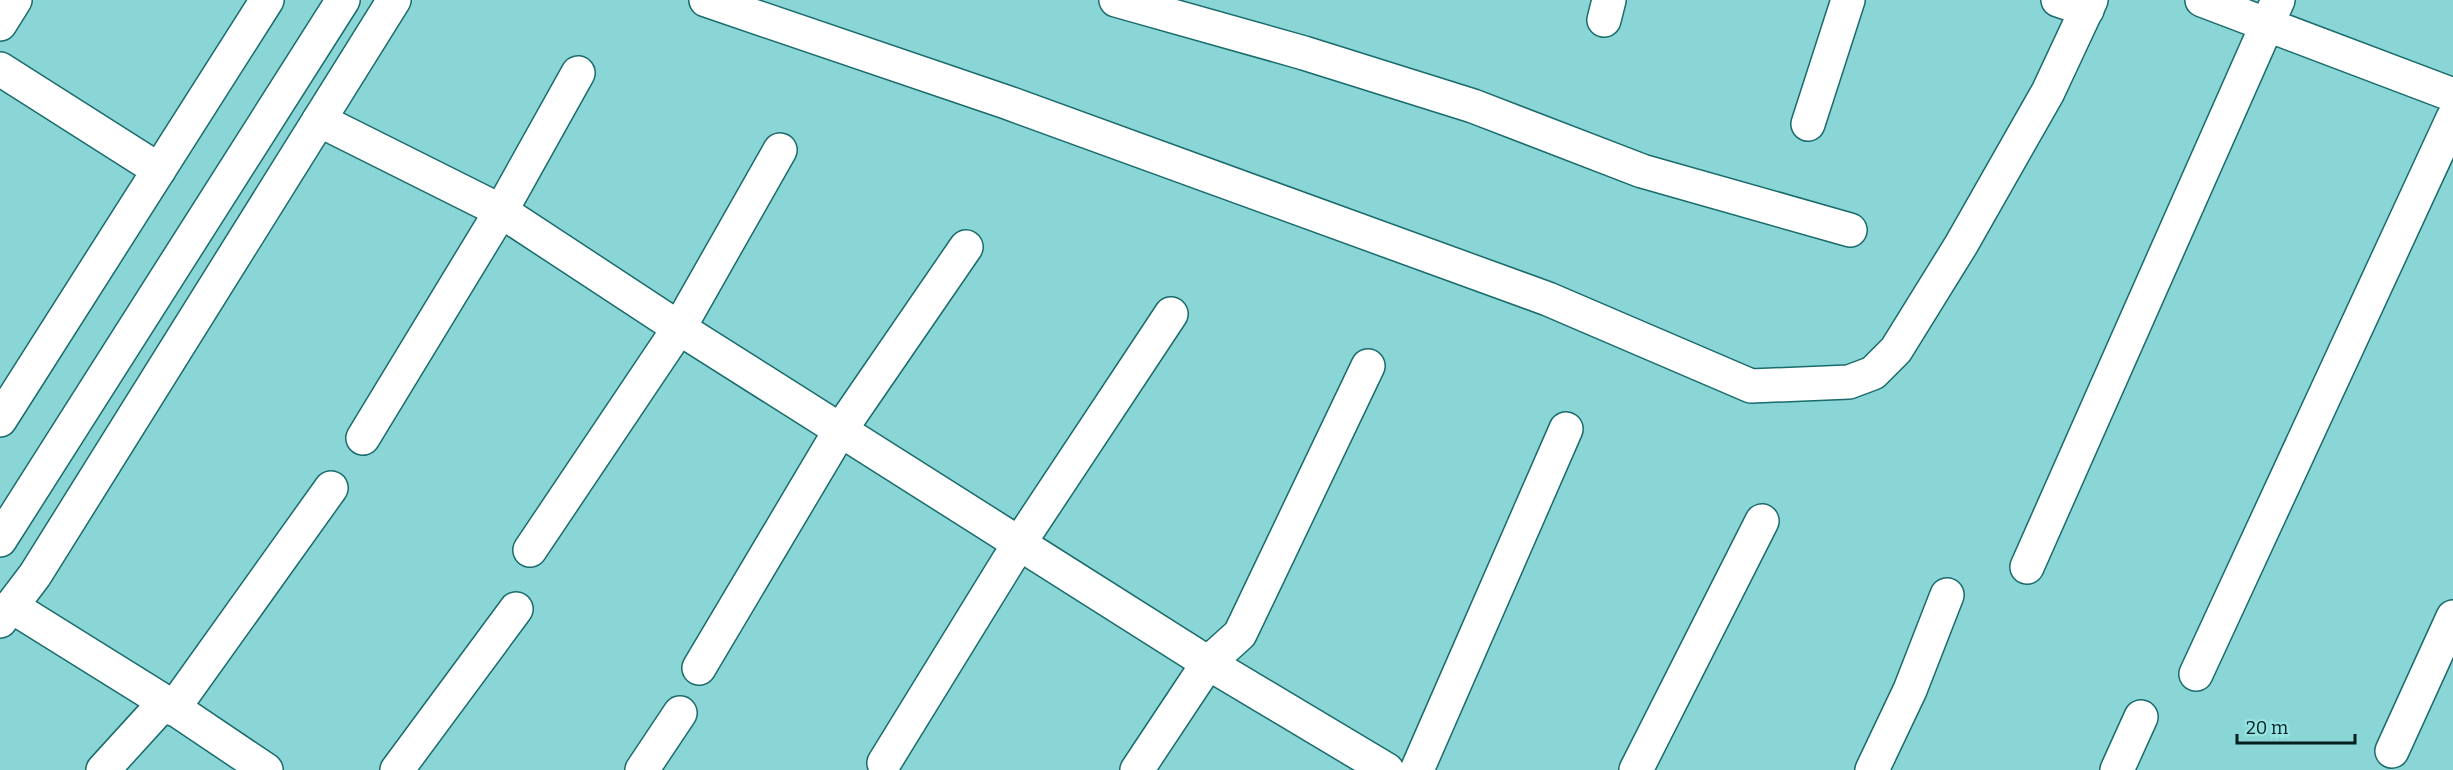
<svg xmlns="http://www.w3.org/2000/svg" width="2453" height="770" font-family="Bitter,serif">
	<style>
		.lines { fill: none; stroke-linecap: round; stroke-linejoin: round }
		.minor-casing { stroke: #196b6c; stroke-width: 36 }
		.minor { stroke: #fff; stroke-width: 33 }
	</style>
	<rect width="100%" height="100%" fill="#8ad5d6"/>
	<g class="lines">
		<g class="minor-casing">
			<g id="minor">
				<path d="M 706,0 L 1006,102 L 1548,299 L 1751,386 L 1849,382 L 1873,373 L 1896,350 L 1961,245 L 2048,92 L 2091,0"/>
				<path d="M 1116,0 L 1304,53 L 1473,106 L 1642,171 L 1850,230"/>
				<path d="M 2058,0 L 2087,10"/>
				<path d="M 2202,0 L 2453,95"/>
				<path d="M 1604,20 L 1609,0"/>
				<path d="M 0,24 L 15,0"/>
				<path d="M 0,69 L 159,170"/>
				<path d="M 319,120 L 501,211 L 679,328 L 1208,663 L 1387,770"/>
				<path d="M 1808,124 L 1848,0"/>
				<path d="M 0,420 L 267,0"/>
				<path d="M 363,438 L 501,211 L 578,73"/>
				<path d="M 0,540 L 343,0"/>
				<path d="M 530,550 L 679,328 L 780,150"/>
				<path d="M 2027,567 L 2278,0"/>
				<path d="M 11,606 L 165,702 L 266,770"/>
				<path d="M 0,621 L 35,575 L 394,0"/>
				<path d="M 699,668 L 841,429 L 966,247"/>
				<path d="M 2196,674 L 2453,118"/>
				<path d="M 173,709 L 331,488"/>
				<path d="M 2392,751 L 2453,617"/>
				<path d="M 884,763 L 1020,542 L 1171,314"/>
				<path d="M 103,770 L 165,702"/>
				<path d="M 397,770 L 516,609"/>
				<path d="M 642,770 L 680,713"/>
				<path d="M 1137,770 L 1208,663 L 1240,634 L 1368,366"/>
				<path d="M 1417,770 L 1566,429"/>
				<path d="M 1636,770 L 1762,521"/>
				<path d="M 1872,770 L 1910,690 L 1947,595"/>
				<path d="M 2117,770 L 2141,717"/>
			</g>
		</g>
		<use href="#minor" class="minor"/>
	</g>
	<path d="M2237 734v9h118v-9" fill="none" stroke="#001f1f" stroke-width="3"/>
	<text x="2246" y="734" font-size="18" fill="#001f1f" stroke="#97e2e3" stroke-width="4.5" paint-order="stroke">20 m</text>
</svg>
